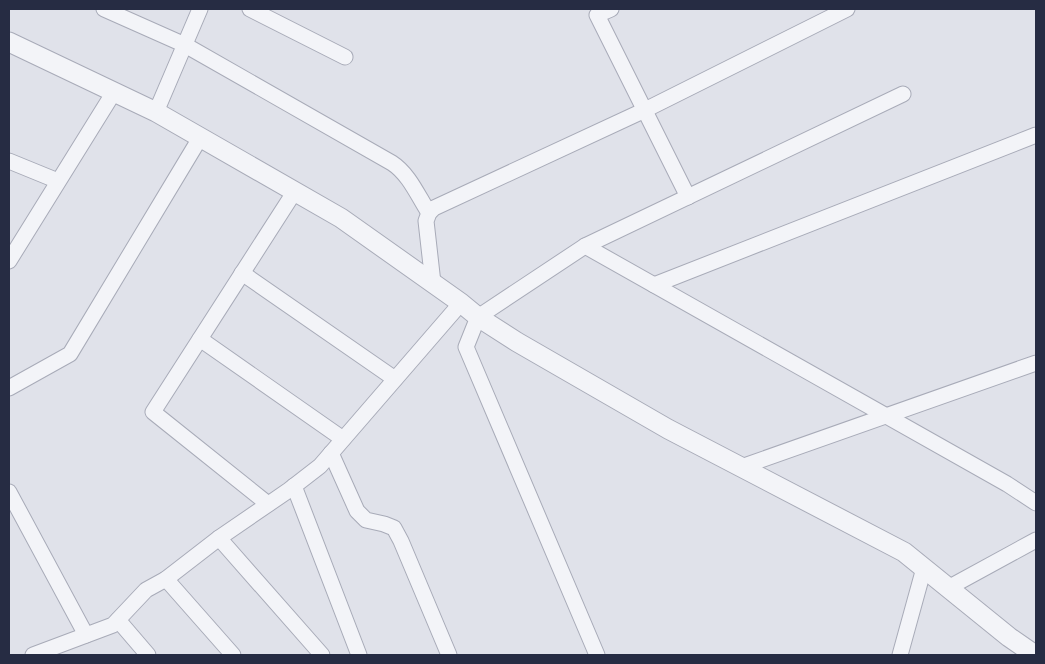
<svg xmlns="http://www.w3.org/2000/svg" width="1045" height="664" font-family="'Alegreya Sans',sans-serif">
	<style>
		.lines { fill: none; stroke-linecap: round; stroke-linejoin: round }
		.minor-casing { stroke: #a8abb8; stroke-width: 17 }
		.tertiary-casing { stroke: #a8abb8; stroke-width: 21 }
		.minor { stroke: #f3f4f8; stroke-width: 15 }
		.tertiary { stroke: #f3f4f8; stroke-width: 19 }
	</style>
	<rect width="100%" height="100%" fill="#e0e2ea"/>
	<g class="lines">
		<g class="minor-casing">
			<g id="minor">
				<path d="M 104,9 L 185,45 L 392,163 C 409,174 418,196 429,213"/>
				<path d="M 250,9 L 345,57"/>
				<path d="M 611,9 L 597,15 L 688,197"/>
				<path d="M 156,112 L 200,9"/>
				<path d="M 9,161 L 58,181"/>
				<path d="M 585,246 L 1007,484 L 1036,503"/>
				<path d="M 9,261 L 114,92"/>
				<path d="M 242,273 L 395,379"/>
				<path d="M 433,283 L 426,221 L 429,213 L 434,208 L 645,110 L 847,9"/>
				<path d="M 654,285 L 1036,135"/>
				<path d="M 200,339 L 343,439"/>
				<path d="M 9,388 L 70,354 L 200,138"/>
				<path d="M 331,453 L 357,511 L 366,520 L 384,524 L 394,528 L 401,541 L 449,655"/>
				<path d="M 741,467 L 1036,363"/>
				<path d="M 294,486 L 359,655"/>
				<path d="M 9,492 L 86,635"/>
				<path d="M 268,504 L 153,412 L 295,191"/>
				<path d="M 219,538 L 322,655"/>
				<path d="M 166,579 L 233,655"/>
				<path d="M 948,588 L 1036,540"/>
				<path d="M 118,620 L 148,655"/>
				<path d="M 33,655 L 113,625 L 146,590 L 166,579 L 219,538 L 289,490 L 320,466 L 461,303"/>
				<path d="M 597,655 L 466,347 L 478,317 L 585,246 L 903,94"/>
				<path d="M 900,655 L 924,568"/>
			</g>
		</g>
		<g class="tertiary-casing">
			<path id="tertiary" d="M 9,42 L 156,112 L 341,218 L 461,303 L 478,317 L 517,342 L 668,429 L 904,552 L 1009,637 L 1035,655"/>
		</g>
		<use href="#minor" class="minor"/>
		<use href="#tertiary" class="tertiary"/>
	</g>
	<rect width="1045" height="664" fill="none" stroke="#262c43" stroke-width="20"/>
</svg>
